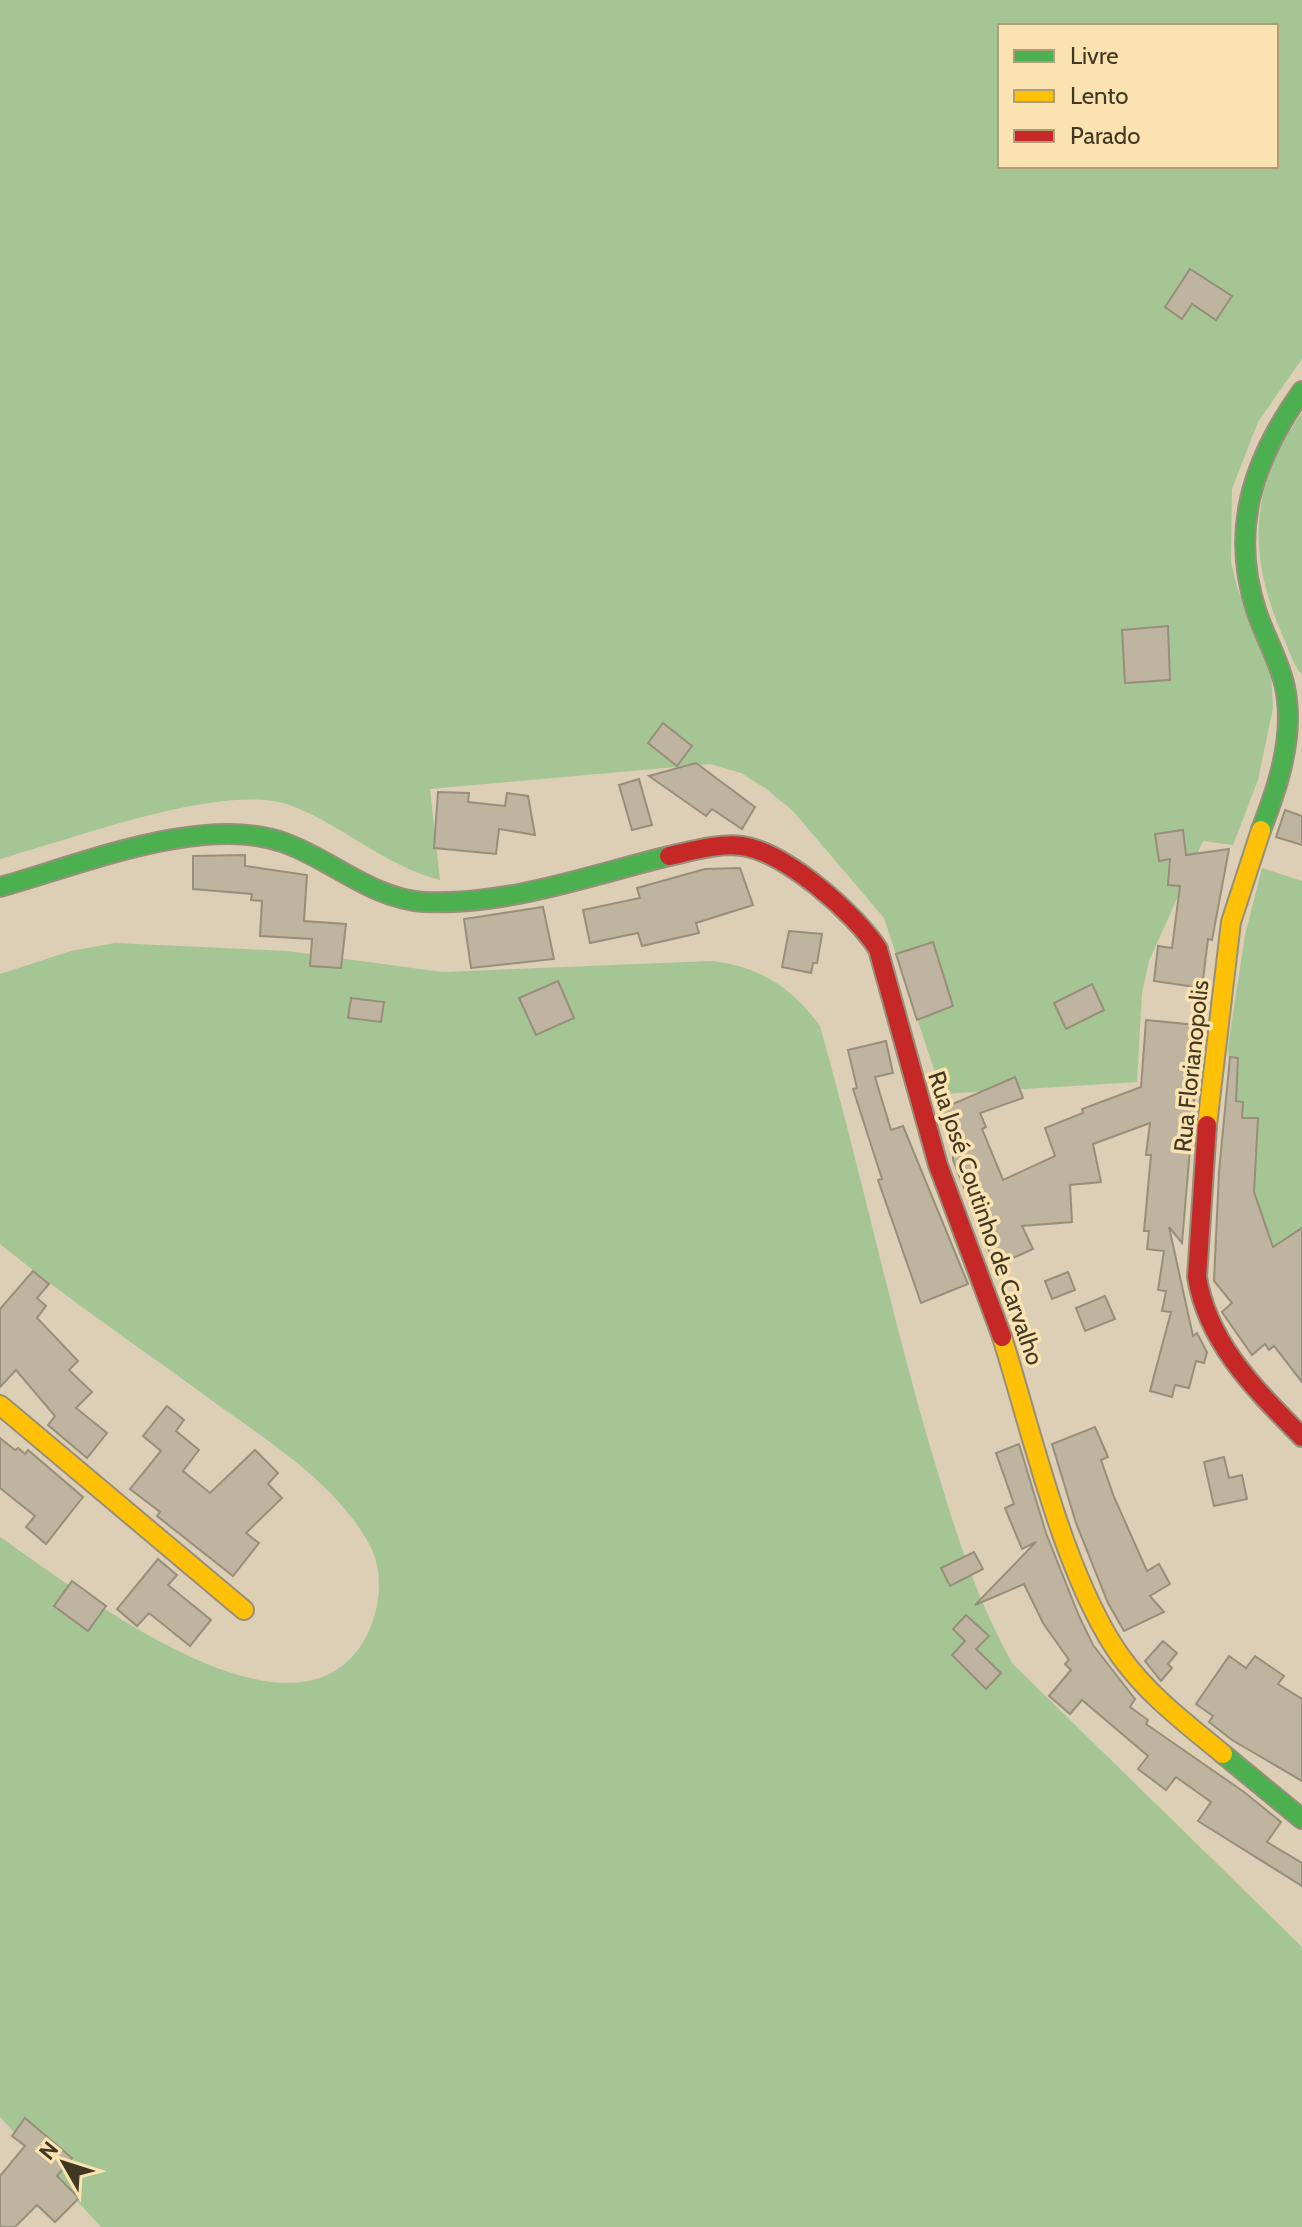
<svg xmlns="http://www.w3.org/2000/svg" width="1302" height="2227" font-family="Cabin,sans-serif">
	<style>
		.green { fill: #a6c595; fill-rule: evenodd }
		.building { fill: #beb4a0; stroke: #988f7a; stroke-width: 2 }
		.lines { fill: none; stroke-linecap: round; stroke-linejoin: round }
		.fast-casing { stroke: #988f7a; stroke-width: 22 }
		.slow-casing { stroke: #988f7a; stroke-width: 22 }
		.jam-casing { stroke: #988f7a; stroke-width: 22 }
		.fast { stroke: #4caf50; stroke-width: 18 }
		.slow { stroke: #ffc107; stroke-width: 18 }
		.jam { stroke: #c62828; stroke-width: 18 }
		.labels { text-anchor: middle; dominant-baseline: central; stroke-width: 7; stroke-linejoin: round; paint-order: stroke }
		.street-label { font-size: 24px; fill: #413723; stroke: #fae2b1 }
	</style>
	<rect width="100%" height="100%" fill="#dccfb5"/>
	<g class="green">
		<path d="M 0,0 L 1302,0 L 1302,359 L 1258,422 L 1232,489 L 1231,562 L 1237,587 L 1271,670 L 1273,708 L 1258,780 L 1233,845 L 1203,841 L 1149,961 L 1142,993 L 1137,1082 L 942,1094 L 884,918 L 793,811 L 765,788 L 741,773 L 710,764 L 430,789 L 440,880 C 385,866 344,826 292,806 C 227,780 71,840 0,859 ZM 1000,26 L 1276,26 L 1276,166 L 1000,166 Z"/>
		<path d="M 1302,413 L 1302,675 C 1293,665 1287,645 1281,632 C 1247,552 1250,484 1302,413 Z"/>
		<path d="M 1262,868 L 1302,881 L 1302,1292 L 1257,1233 L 1240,1195 L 1228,1047 L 1245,935 Z"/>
		<path d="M 115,943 L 287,951 L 442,972 L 711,961 C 758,966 792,987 820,1026 C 859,1164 889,1305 929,1443 C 953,1523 972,1590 1012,1663 L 1302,1947 L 1302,2227 L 101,2227 L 0,2117 L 0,1537 C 74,1587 297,1766 366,1637 C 380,1610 385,1573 369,1544 C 336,1483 269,1442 214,1402 C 143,1350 69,1300 0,1244 L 0,974 L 71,951 Z"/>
	</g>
	<g class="building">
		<path d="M 1190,269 L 1232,296 L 1216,320 L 1192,304 L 1182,319 L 1165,307 Z"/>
		<path d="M 1168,626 L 1170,680 L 1125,683 L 1122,630 Z"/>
		<path d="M 663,723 L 692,746 L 677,766 L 648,743 Z"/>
		<path d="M 696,763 L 755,807 L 742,829 L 712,809 L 706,816 L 649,776 Z"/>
		<path d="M 639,779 L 652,825 L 632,830 L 619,785 Z"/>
		<path d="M 438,792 L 469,793 L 468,802 L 505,806 L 507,793 L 528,796 L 535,835 L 499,829 L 496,854 L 434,848 Z"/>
		<path d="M 1285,810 L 1302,816 L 1302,845 L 1276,837 Z"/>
		<path d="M 1183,830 L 1186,855 L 1229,849 L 1212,940 L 1208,939 L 1202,988 L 1154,981 L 1158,946 L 1172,948 L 1180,886 L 1168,885 L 1170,859 L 1159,861 L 1155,834 Z"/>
		<path d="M 245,855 L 245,866 L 307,875 L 304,921 L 346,924 L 341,968 L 310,966 L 312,939 L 260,936 L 262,901 L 251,900 L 252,894 L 193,889 L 193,856 Z"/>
		<path d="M 740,868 L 753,905 L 696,923 L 699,933 L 642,946 L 638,933 L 590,943 L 583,910 L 640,898 L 637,888 L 705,869 Z"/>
		<path d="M 543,907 L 554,959 L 471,968 L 464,919 Z"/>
		<path d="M 789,931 L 822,934 L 817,963 L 813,963 L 811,973 L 782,967 Z"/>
		<path d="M 933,942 L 953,1006 L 917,1020 L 896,954 Z"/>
		<path d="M 558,981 L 574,1018 L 536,1035 L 519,998 Z"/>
		<path d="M 1092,984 L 1104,1010 L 1066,1029 L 1054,1003 Z"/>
		<path d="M 351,998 L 384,1002 L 381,1022 L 348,1018 Z"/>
		<path d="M 1146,1020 L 1196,1025 L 1193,1055 L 1198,1055 L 1182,1243 L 1169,1227 L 1193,1336 L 1197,1333 L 1207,1352 L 1204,1363 L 1196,1361 L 1189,1388 L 1175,1385 L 1172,1397 L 1150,1391 L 1171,1312 L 1162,1311 L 1166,1291 L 1158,1290 L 1164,1251 L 1147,1249 L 1149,1231 L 1144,1231 L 1151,1155 L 1146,1155 L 1150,1123 L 1093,1144 L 1101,1182 L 1070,1185 L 1072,1222 L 1022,1226 L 1033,1249 L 995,1266 L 953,1160 L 953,1150 L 939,1110 L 1015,1077 L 1023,1098 L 980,1113 L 986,1127 L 982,1129 L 1003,1180 L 1055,1156 L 1045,1128 L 1083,1113 L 1082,1109 L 1141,1087 Z"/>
		<path d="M 886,1041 L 893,1073 L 875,1077 L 891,1130 L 903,1126 L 968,1284 L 921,1303 L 878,1180 L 882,1179 L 853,1089 L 857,1088 L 848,1050 Z"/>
		<path d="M 1230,1057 L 1238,1058 L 1236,1101 L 1243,1102 L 1242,1118 L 1258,1118 L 1254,1192 L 1273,1247 L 1302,1228 L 1302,1382 L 1274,1346 L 1269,1350 L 1265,1344 L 1252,1355 L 1224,1315 L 1222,1312 L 1232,1303 L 1214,1281 L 1219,1172 Z"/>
		<path d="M 33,1271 L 49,1284 L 37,1298 L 46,1306 L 37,1318 L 78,1361 L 69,1370 L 92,1392 L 76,1408 L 107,1433 L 87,1458 L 48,1425 L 55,1416 L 16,1370 L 0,1387 L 0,1309 Z"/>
		<path d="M 1068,1272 L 1075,1290 L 1052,1299 L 1045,1281 Z"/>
		<path d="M 1105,1296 L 1115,1319 L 1085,1331 L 1076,1308 Z"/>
		<path d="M 167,1406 L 184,1420 L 176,1431 L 199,1450 L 183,1471 L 210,1493 L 255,1450 L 278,1473 L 268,1484 L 282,1498 L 246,1533 L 259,1543 L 233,1576 L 157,1516 L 160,1512 L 130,1489 L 161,1451 L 143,1436 Z"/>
		<path d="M 1095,1427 L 1108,1457 L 1101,1460 L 1114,1497 L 1147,1571 L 1159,1564 L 1170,1584 L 1150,1596 L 1164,1612 L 1124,1631 L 1108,1603 L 1076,1523 L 1052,1444 Z"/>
		<path d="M 0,1438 L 15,1450 L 18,1448 L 25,1454 L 28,1450 L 83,1497 L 46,1544 L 26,1527 L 35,1516 L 0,1488 Z"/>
		<path d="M 1019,1444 L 1046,1533 L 1079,1616 L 1093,1645 L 1135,1699 L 1130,1707 L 1148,1720 L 1146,1724 L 1244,1792 L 1281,1822 L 1267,1842 L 1302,1863 L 1302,1886 L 1198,1821 L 1211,1802 L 1176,1777 L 1166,1790 L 1138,1769 L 1148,1756 L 1082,1700 L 1070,1714 L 1049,1696 L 1071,1670 L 1065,1664 L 1069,1660 L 1043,1623 L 1024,1584 L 975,1605 L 1036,1542 L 1022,1549 L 1005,1508 L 1014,1504 L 996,1453 Z"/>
		<path d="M 1224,1457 L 1229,1478 L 1242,1475 L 1247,1499 L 1214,1506 L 1204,1462 Z"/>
		<path d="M 974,1552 L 983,1569 L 950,1586 L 941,1568 Z"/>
		<path d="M 158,1559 L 177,1575 L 168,1585 L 211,1620 L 190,1646 L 149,1613 L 137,1626 L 117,1609 Z"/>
		<path d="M 72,1581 L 106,1606 L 88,1631 L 54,1606 Z"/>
		<path d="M 966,1615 L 989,1636 L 976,1649 L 1001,1673 L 986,1689 L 952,1655 L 965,1641 L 953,1629 Z"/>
		<path d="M 1163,1641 L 1177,1653 L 1168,1664 L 1172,1668 L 1161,1681 L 1145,1661 Z"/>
		<path d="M 1229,1656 L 1246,1668 L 1255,1656 L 1284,1676 L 1278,1684 L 1302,1699 L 1302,1781 L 1232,1740 L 1209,1722 L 1213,1716 L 1196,1704 Z"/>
		<path d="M 25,2118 L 72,2158 L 57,2176 L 79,2198 L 55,2222 L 37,2205 L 15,2227 L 0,2227 L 0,2176 L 25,2146 L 12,2136 Z"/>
	</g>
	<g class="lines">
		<g class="fast-casing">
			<g id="fast">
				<path d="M 1261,830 C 1277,789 1292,744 1287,700 C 1284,669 1267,642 1257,613 C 1229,530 1253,460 1302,391"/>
				<path d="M 0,887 C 80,865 204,813 285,843 C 332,860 372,899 424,902 C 506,906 591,875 669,856"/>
				<path d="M 1223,1754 L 1302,1819"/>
			</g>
		</g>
		<g class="slow-casing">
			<g id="slow">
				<path d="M 1207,1125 L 1231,922 L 1261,830"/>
				<path d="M 1002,1337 C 1032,1432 1064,1577 1121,1657 C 1149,1696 1187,1724 1223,1754"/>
				<path d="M 0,1405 L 244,1610"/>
			</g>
		</g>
		<g class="jam-casing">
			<g id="jam">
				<path d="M 669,856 C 692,851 719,843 742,846 C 785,852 855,913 878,949 L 938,1165 L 1002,1337"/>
				<path d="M 1207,1125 L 1197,1277 C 1208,1344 1256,1390 1302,1437"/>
			</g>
		</g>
		<use href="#fast" class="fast"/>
		<use href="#slow" class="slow"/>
		<use href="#jam" class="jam"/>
	</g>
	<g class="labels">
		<g class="street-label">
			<text transform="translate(1191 1066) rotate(-84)">Rua Florianopolis</text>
			<text transform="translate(986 1218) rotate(71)">Rua José Coutinho de Carvalho</text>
		</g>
	</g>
	<rect x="998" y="24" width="280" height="144" fill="#fae2b1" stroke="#b09e78" stroke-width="2"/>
	<rect x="1014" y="50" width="40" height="12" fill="#4caf50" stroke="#b09e78" stroke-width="2"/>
	<text x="1070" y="64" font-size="24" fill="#413723">Livre</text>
	<rect x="1014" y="90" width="40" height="12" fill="#ffc107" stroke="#b09e78" stroke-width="2"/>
	<text x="1070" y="104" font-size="24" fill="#413723">Lento</text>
	<rect x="1014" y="130" width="40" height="12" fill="#c62828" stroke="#b09e78" stroke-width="2"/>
	<text x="1070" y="144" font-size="24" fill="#413723">Parado</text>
	<g transform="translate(64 2163) rotate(309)" stroke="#fae2b1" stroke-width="6" paint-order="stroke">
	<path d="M0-6L14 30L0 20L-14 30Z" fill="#413723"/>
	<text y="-12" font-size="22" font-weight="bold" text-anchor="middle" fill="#413723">N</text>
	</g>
</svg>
